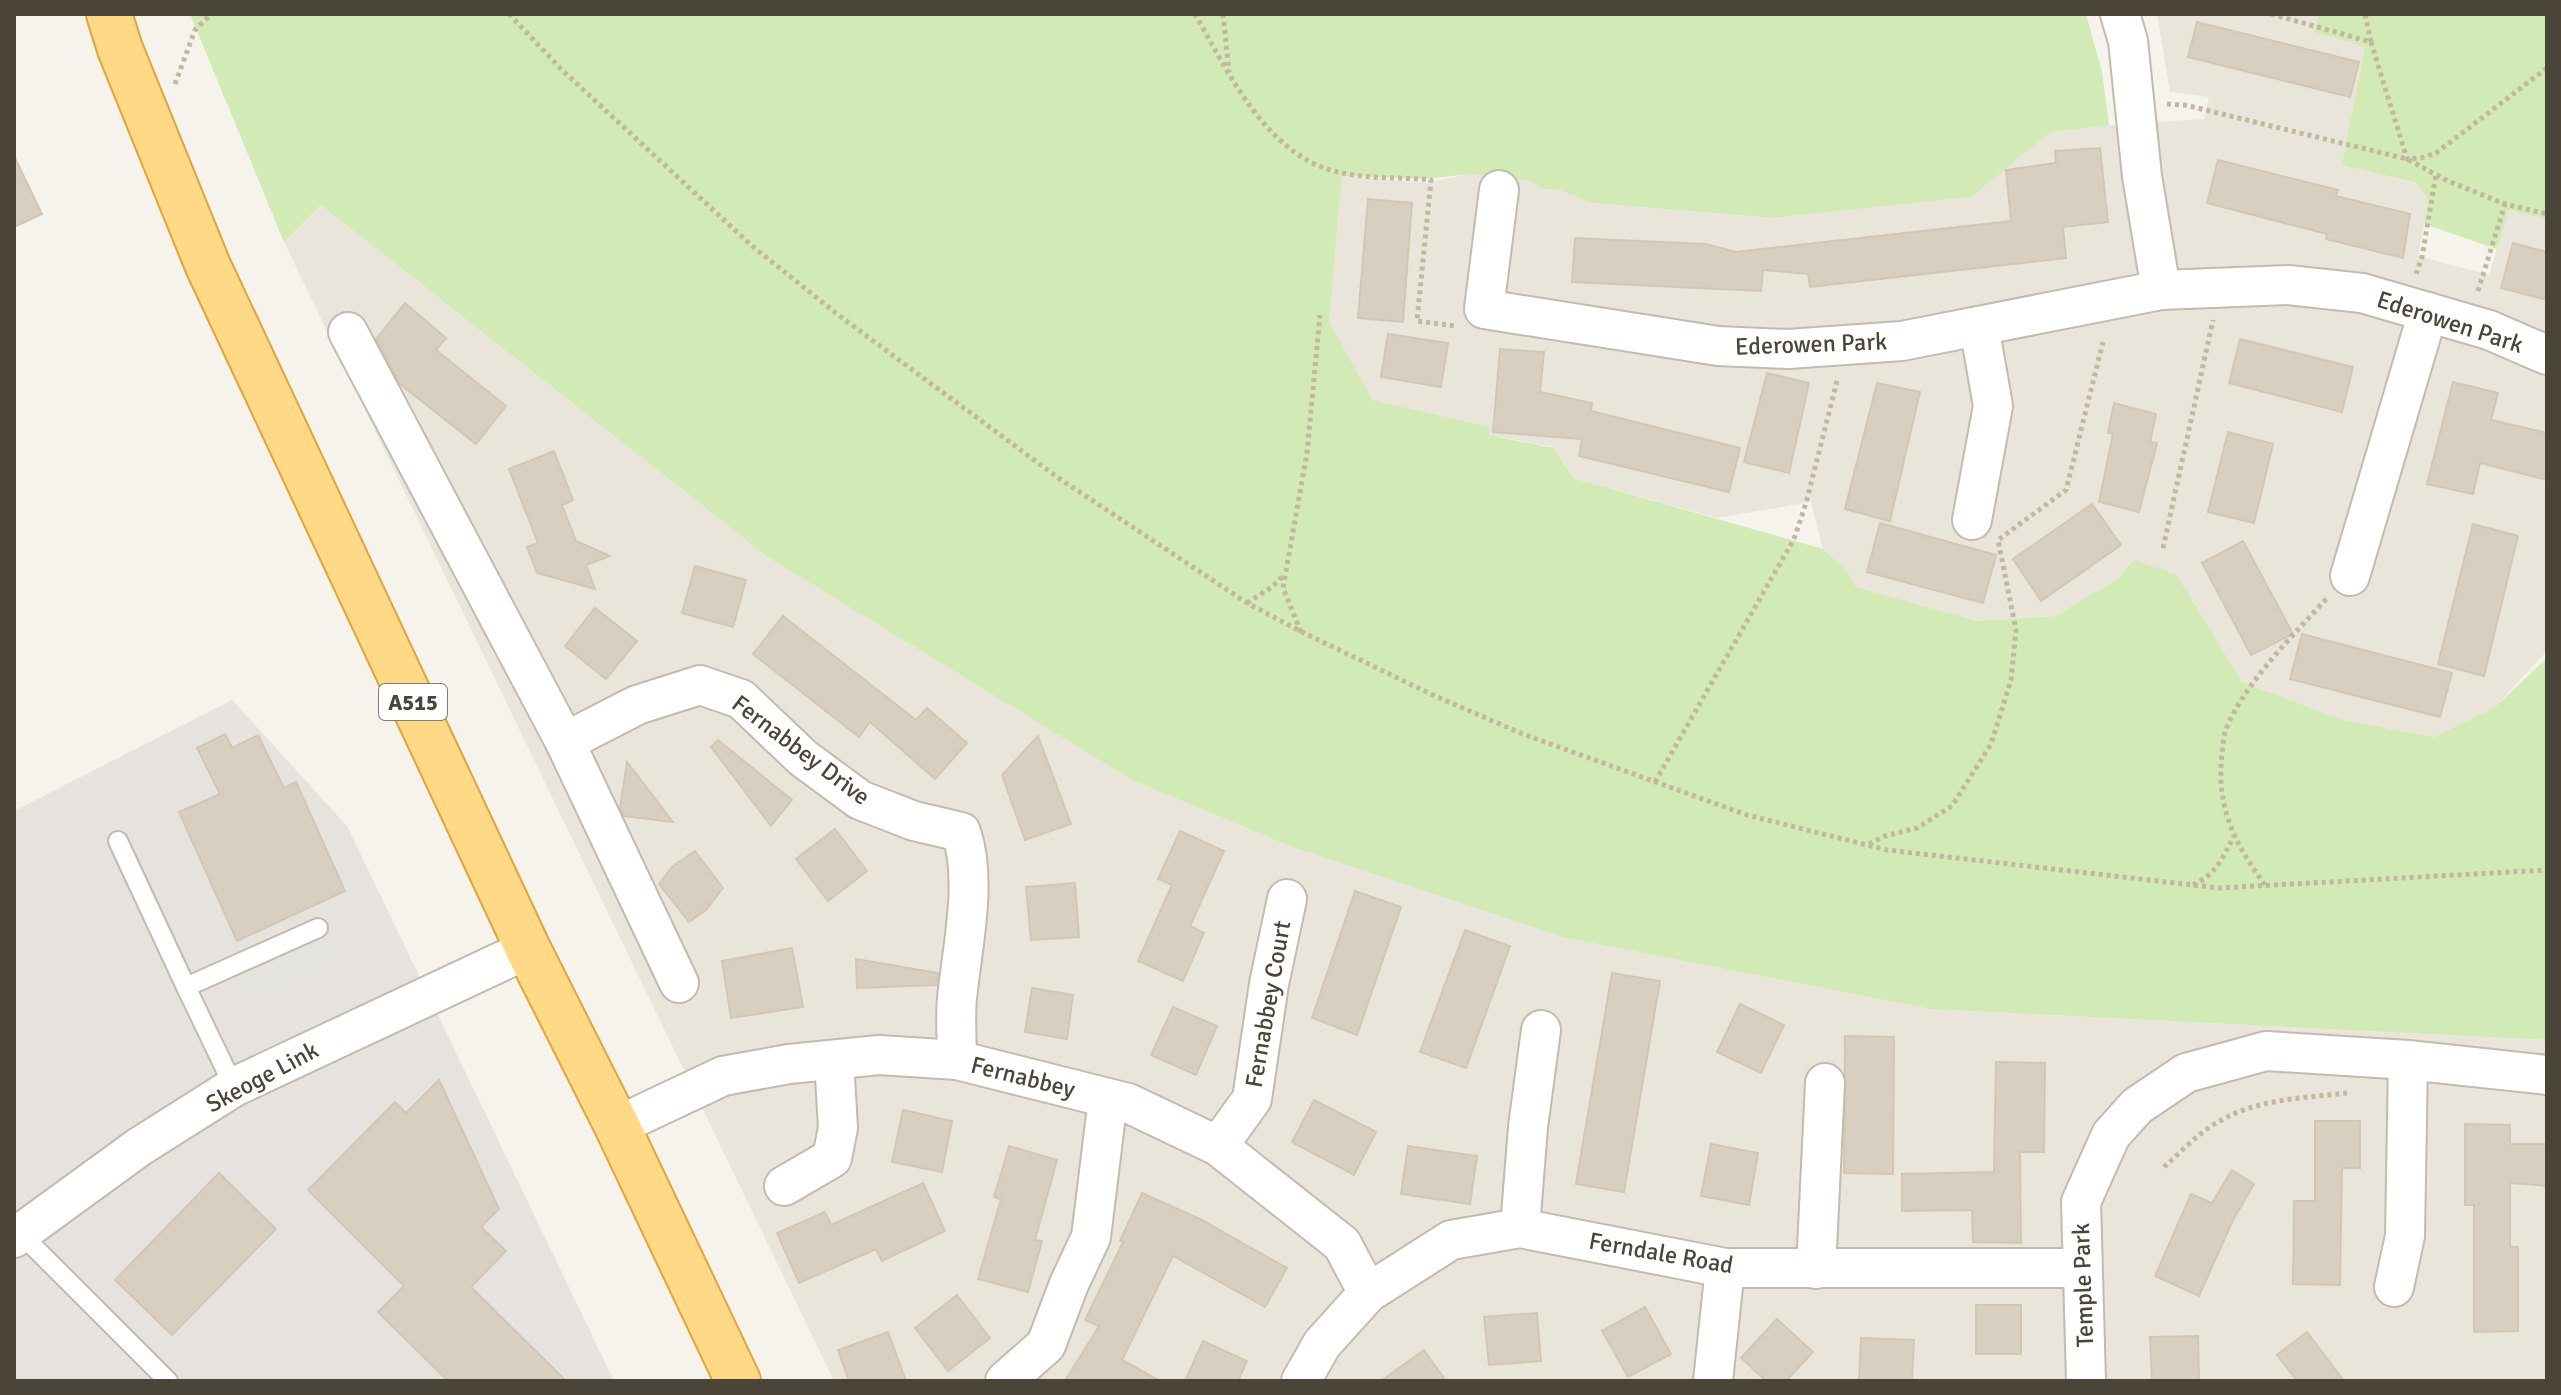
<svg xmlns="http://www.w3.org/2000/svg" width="2561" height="1395" font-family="Signika,sans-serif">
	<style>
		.residential { fill: #eae5da }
		.industrial { fill: #e6e2dd }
		.green { fill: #d2eab5 }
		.parking { fill: #e5e3e0 }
		.building { fill: #d8cfc1; stroke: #d3c7b4; stroke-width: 2 }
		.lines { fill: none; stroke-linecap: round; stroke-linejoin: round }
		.service-casing { stroke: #c2bbae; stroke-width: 22 }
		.minor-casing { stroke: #c2bbae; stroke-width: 42 }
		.trunk-casing { stroke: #e0a43c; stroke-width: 48 }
		.path { stroke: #c4b79f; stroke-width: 5; stroke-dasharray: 4 4; stroke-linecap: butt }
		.service { stroke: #fff; stroke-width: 18 }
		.minor { stroke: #fff; stroke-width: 38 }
		.trunk { stroke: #ffd985; stroke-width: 44 }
		.labels { text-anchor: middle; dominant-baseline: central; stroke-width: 6; stroke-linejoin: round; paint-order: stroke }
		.shield { fill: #fff; stroke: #817c74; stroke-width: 2 }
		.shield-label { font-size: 22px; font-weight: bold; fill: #4b4439 }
		.street-label { font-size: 24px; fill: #4b4439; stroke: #fff }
	</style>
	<rect width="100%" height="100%" fill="#f6f3ec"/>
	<g class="residential">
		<path d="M 2157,14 L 2321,14 L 2314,32 L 2365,47 L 2343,165 L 2418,184 L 2429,199 L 2418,256 L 2489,275 L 2509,210 L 2547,220 L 2547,661 L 2546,652 L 2495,707 L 2434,737 L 2343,720 L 2242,682 L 2177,575 L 2119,578 L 2055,616 L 1977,621 L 1856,587 L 1849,573 L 1823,549 L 1811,502 L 1717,518 L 1573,478 L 1554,447 L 1489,435 L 1488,427 L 1373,400 L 1329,322 L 1342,176 L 1427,183 L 1469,174 L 1532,181 L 1542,189 L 1559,190 L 1592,203 L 1774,218 L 1970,197 L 2051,132 L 2109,125 L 2204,119 L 2209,97 L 2170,92 Z"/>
		<path d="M 321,205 L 769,558 L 1132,780 L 1290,846 L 1561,937 L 1930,1009 L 2547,1040 L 2547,1381 L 834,1381 L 284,242 Z"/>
	</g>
	<path class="industrial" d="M 232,700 L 347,826 L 614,1381 L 14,1381 L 14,811 Z"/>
	<g class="green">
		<path d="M 190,14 L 2086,14 L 2102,72 L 2109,125 L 2051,132 L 1971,197 L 1774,218 L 1592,203 L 1559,190 L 1542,189 L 1531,181 L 1469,174 L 1426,179 L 1342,176 L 1329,322 L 1373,400 L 1489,427 L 1489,435 L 1554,448 L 1573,478 L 1823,549 L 1849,573 L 1856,587 L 1977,621 L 2055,616 L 2119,578 L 2134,560 L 2177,575 L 2242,682 L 2343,720 L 2434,737 L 2495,707 L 2546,659 L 2547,1040 L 1930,1009 L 1561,937 L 1290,846 L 1132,780 L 769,558 L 321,205 L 284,242 Z"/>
		<path d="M 2320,14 L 2547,14 L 2547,220 L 2509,210 L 2497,249 L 2424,224 L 2429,199 L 2416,183 L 2342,165 L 2365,47 L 2314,32 Z"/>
	</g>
	<path class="parking" d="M 333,931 L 346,958 L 246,1006 L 233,980 Z"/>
	<g class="building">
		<path d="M 2197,22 L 2359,62 L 2350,97 L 2188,57 Z"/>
		<path d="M 2100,148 L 2108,222 L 2063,227 L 2066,258 L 1810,287 L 1808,274 L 1763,270 L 1761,291 L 1572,282 L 1575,238 L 1705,244 L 1736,252 L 2011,221 L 2006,170 L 2056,163 L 2055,151 Z"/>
		<path d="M 14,156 L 42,214 L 14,227 Z"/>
		<path d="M 2218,160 L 2338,190 L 2336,196 L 2410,214 L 2403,258 L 2326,239 L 2327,234 L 2207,203 Z"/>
		<path d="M 1368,199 L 1412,203 L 1403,322 L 1358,318 Z"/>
		<path d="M 2513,243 L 2547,252 L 2547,300 L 2501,288 Z"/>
		<path d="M 405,303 L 446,338 L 436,350 L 506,406 L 476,444 L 400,384 L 376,339 Z"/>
		<path d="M 1388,334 L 1448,343 L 1441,387 L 1381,377 Z"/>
		<path d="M 2240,339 L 2353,367 L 2342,412 L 2229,383 Z"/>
		<path d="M 1500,349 L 1544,352 L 1540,392 L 1592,403 L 1591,411 L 1740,448 L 1729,492 L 1579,456 L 1582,439 L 1493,432 Z"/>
		<path d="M 1767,373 L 1809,383 L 1789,473 L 1744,462 Z"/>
		<path d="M 2453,382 L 2498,393 L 2491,420 L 2547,433 L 2547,480 L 2480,463 L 2473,494 L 2427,484 Z"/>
		<path d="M 1877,383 L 1920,392 L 1890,521 L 1845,509 Z"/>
		<path d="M 2114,403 L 2156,414 L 2150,442 L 2157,443 L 2139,512 L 2099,502 L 2113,434 L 2108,433 Z"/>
		<path d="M 2228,432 L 2273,444 L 2254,523 L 2208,512 Z"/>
		<path d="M 554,451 L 573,500 L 562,505 L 576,541 L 610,556 L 586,565 L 595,589 L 537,573 L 527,547 L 538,543 L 509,469 Z"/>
		<path d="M 2092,504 L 2121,545 L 2041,601 L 2013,559 Z"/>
		<path d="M 1880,523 L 1996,555 L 1983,603 L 1867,572 Z"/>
		<path d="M 2473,524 L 2518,536 L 2484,676 L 2438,664 Z"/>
		<path d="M 2243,541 L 2293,634 L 2251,655 L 2202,563 Z"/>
		<path d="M 695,566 L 746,580 L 733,627 L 682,613 Z"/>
		<path d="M 595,608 L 637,641 L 606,679 L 565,646 Z"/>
		<path d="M 783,616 L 916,720 L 927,708 L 967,743 L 935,779 L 870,722 L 859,737 L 753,654 Z"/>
		<path d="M 2302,634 L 2452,673 L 2440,717 L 2290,679 Z"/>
		<path d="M 225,734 L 232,748 L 258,735 L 284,788 L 296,782 L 345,891 L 237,941 L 179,812 L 220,794 L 197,748 Z"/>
		<path d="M 1038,736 L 1071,824 L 1025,840 L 1002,775 Z"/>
		<path d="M 718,740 L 792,800 L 771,826 L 711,747 Z"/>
		<path d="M 627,762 L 673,822 L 624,816 L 620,808 Z"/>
		<path d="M 835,829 L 867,871 L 828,901 L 796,859 Z"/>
		<path d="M 1180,831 L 1224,851 L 1190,926 L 1204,933 L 1183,981 L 1138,961 L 1172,885 L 1158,879 Z"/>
		<path d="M 695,851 L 723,888 L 706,910 L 689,922 L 659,884 L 673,866 Z"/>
		<path d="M 1075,883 L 1079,937 L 1031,940 L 1026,887 Z"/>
		<path d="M 1355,891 L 1401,907 L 1357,1035 L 1312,1018 Z"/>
		<path d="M 1465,930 L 1510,946 L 1466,1068 L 1420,1052 Z"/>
		<path d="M 792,948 L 803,1007 L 731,1018 L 722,961 Z"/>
		<path d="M 856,959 L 938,973 L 936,985 L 857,988 Z"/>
		<path d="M 1612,973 L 1660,981 L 1624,1192 L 1576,1184 Z"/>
		<path d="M 1032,988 L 1073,995 L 1067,1039 L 1025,1032 Z"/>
		<path d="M 1740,1004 L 1784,1025 L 1761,1073 L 1717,1052 Z"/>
		<path d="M 1173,1007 L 1217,1026 L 1196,1075 L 1151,1055 Z"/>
		<path d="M 1845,1036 L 1894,1037 L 1893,1174 L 1844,1173 Z"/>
		<path d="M 1996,1062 L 2045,1063 L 2044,1152 L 2020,1152 L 2021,1243 L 1973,1242 L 1972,1210 L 1902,1211 L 1902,1174 L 1994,1172 Z"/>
		<path d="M 439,1080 L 499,1209 L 481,1227 L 506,1251 L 471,1287 L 566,1381 L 448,1381 L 378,1312 L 404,1286 L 308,1190 L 395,1102 L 406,1113 Z"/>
		<path d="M 1314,1100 L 1376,1132 L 1354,1175 L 1292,1142 Z"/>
		<path d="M 903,1110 L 952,1121 L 942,1172 L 892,1162 Z"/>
		<path d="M 2315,1121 L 2360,1121 L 2360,1168 L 2342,1168 L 2340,1285 L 2293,1284 L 2294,1201 L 2315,1201 Z"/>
		<path d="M 2465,1124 L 2510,1125 L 2510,1144 L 2547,1144 L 2547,1186 L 2510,1183 L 2510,1247 L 2518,1247 L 2518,1331 L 2474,1332 L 2474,1205 L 2465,1205 Z"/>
		<path d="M 1711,1144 L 1758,1153 L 1749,1205 L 1701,1196 Z"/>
		<path d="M 1009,1146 L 1057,1160 L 1035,1240 L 1042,1241 L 1028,1292 L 978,1279 L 1001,1199 L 994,1197 Z"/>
		<path d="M 1408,1146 L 1477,1156 L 1470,1204 L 1401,1194 Z"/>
		<path d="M 2232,1170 L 2254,1184 L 2233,1220 L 2199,1296 L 2155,1276 L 2191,1194 L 2212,1203 Z"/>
		<path d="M 219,1173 L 276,1229 L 172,1335 L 115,1280 Z"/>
		<path d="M 923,1183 L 945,1231 L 882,1261 L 876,1249 L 799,1283 L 777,1233 L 825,1212 L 831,1225 Z"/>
		<path d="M 1142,1193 L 1200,1219 L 1287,1268 L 1265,1307 L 1173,1256 L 1122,1360 L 1160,1381 L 1065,1381 L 1099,1326 L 1085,1320 L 1123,1242 L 1120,1241 Z"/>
		<path d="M 957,1295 L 990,1338 L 948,1371 L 915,1328 Z"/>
		<rect x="1976" y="1305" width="45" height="49"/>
		<path d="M 1645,1307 L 1671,1354 L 1628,1377 L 1602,1331 Z"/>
		<path d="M 1537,1313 L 1541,1361 L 1489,1365 L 1484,1317 Z"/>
		<path d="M 1777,1319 L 1813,1352 L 1786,1381 L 1766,1381 L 1741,1358 Z"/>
		<path d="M 888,1332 L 906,1381 L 849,1381 L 838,1350 Z"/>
		<path d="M 2307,1332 L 2344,1381 L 2297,1381 L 2277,1355 Z"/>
		<path d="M 2198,1336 L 2199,1381 L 2152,1381 L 2150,1337 Z"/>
		<path d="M 1861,1338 L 1914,1340 L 1912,1381 L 1859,1381 Z"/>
		<path d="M 1203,1341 L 1247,1361 L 1238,1381 L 1185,1381 Z"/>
		<path d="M 1424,1350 L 1446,1381 L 1381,1381 Z"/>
	</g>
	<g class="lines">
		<g class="service-casing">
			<g id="service">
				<path d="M 118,841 L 186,987"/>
				<path d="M 234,1087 L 186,987 L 318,928"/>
				<path d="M 20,1233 L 168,1381"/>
			</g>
		</g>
		<g class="minor-casing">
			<g id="minor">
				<path d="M 2120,14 L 2128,41 L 2142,176 L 2161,290 L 2288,285 L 2362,293 L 2489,330 L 2547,355"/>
				<path d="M 1499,190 L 1484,309 L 1718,346 L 1788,349 L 1902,341 L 2161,290"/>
				<path d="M 348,332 L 565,742 L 679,983"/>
				<path d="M 1972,520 L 1993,406 L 1979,326"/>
				<path d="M 2350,576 L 2428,312"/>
				<path d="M 565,742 L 637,705 L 700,685 L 741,699 L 803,758 L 860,800 L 914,821 L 961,832 C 978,880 962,948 957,998 C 955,1019 957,1040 957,1060"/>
				<path d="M 617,1126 L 723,1076 L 789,1064 L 879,1055 L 957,1060 L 1128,1103 L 1218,1146 L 1342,1244 L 1368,1293"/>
				<path d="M 1218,1146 L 1252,1099 L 1269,984 L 1287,899"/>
				<path d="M 784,1186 L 832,1158 L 838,1128 L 834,1060"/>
				<path d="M 1520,1228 L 1528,1127 L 1541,1030"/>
				<path d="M 14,1238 L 139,1147 L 234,1087 L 528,949"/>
				<path d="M 1816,1269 L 1825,1083"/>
				<path d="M 2394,1287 L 2405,1236 L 2408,1060"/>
				<path d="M 1005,1381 L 1046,1345 L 1069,1284 L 1091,1237 L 1108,1099"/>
				<path d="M 1301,1381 L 1322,1344 L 1368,1293 L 1451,1240 L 1520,1228 L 1725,1268 L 2082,1268"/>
				<path d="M 1713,1381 L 1725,1268"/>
				<path d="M 2086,1381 L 2081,1202 L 2111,1135 L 2137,1106 L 2186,1073 L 2266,1051 L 2408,1060 L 2547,1075"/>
			</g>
		</g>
		<g class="trunk-casing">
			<path id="trunk" d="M 109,14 L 120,49 L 208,266 L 528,949 L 617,1126 L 738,1381"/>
		</g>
		<g class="path">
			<path d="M 509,14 L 563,71 L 751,245 L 837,314 L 1057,477 L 1247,603 L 1302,632 L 1435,696 L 1523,734 L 1747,815 L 1887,850 L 2219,888 L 2547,870"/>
			<path d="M 1195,14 C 1227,70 1265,153 1334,171 C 1361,179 1402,177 1431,180 L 1417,321 L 1455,326"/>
			<path d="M 1223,14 L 1229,72"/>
			<path d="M 2271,14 L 2371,42 L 2365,14"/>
			<path d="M 2371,42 L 2407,159 L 2421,158 L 2436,153 L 2547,68"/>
			<path d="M 175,84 L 195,30 L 211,14"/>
			<path d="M 2167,104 L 2185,105 L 2407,159 L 2448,181 L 2505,204 L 2547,214"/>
			<path d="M 2416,274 L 2422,257 L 2436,174"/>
			<path d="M 2478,291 L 2505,204"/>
			<path d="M 2163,548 L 2213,320"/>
			<path d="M 1247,603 L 1272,587 L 1284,575"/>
			<path d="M 1301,632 L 1283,588 L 1307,453 L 1320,315"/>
			<path d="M 1655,782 L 1794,539 L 1806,503 L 1838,377"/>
			<path d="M 1869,844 L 1885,836 L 1917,828 L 1952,806 L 1991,744 L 2011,680 L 2016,630 L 1998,540 L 2066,490 L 2103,342"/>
			<path d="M 2193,885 C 2216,875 2223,857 2234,836"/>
			<path d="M 2265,885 C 2234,843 2216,806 2222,754 C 2223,746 2223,737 2226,729 C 2246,681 2293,636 2327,598"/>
			<path d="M 2164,1167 C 2181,1152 2198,1133 2218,1122 C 2256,1099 2303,1098 2347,1093"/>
		</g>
		<use href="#service" class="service"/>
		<use href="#minor" class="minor"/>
		<use href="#trunk" class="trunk"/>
	</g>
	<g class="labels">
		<rect class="shield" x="379" y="684" width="68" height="36" rx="6"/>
		<g class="shield-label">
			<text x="413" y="702">A515</text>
		</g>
		<g class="street-label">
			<text transform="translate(2450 322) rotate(18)">Ederowen Park</text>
			<text transform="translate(1811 344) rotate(-2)">Ederowen Park</text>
			<text transform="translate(801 750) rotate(37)">Fernabbey Drive</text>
			<text transform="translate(1268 1004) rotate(-80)">Fernabbey Court</text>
			<text transform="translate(262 1077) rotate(-28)">Skeoge Link</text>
			<text transform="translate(1023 1077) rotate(14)">Fernabbey</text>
			<text transform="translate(1661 1253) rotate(10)">Ferndale Road</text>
			<text transform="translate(2083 1285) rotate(-92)">Temple Park</text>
		</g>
	</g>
	<rect width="2561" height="1395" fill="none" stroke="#4b4439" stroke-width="32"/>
</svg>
